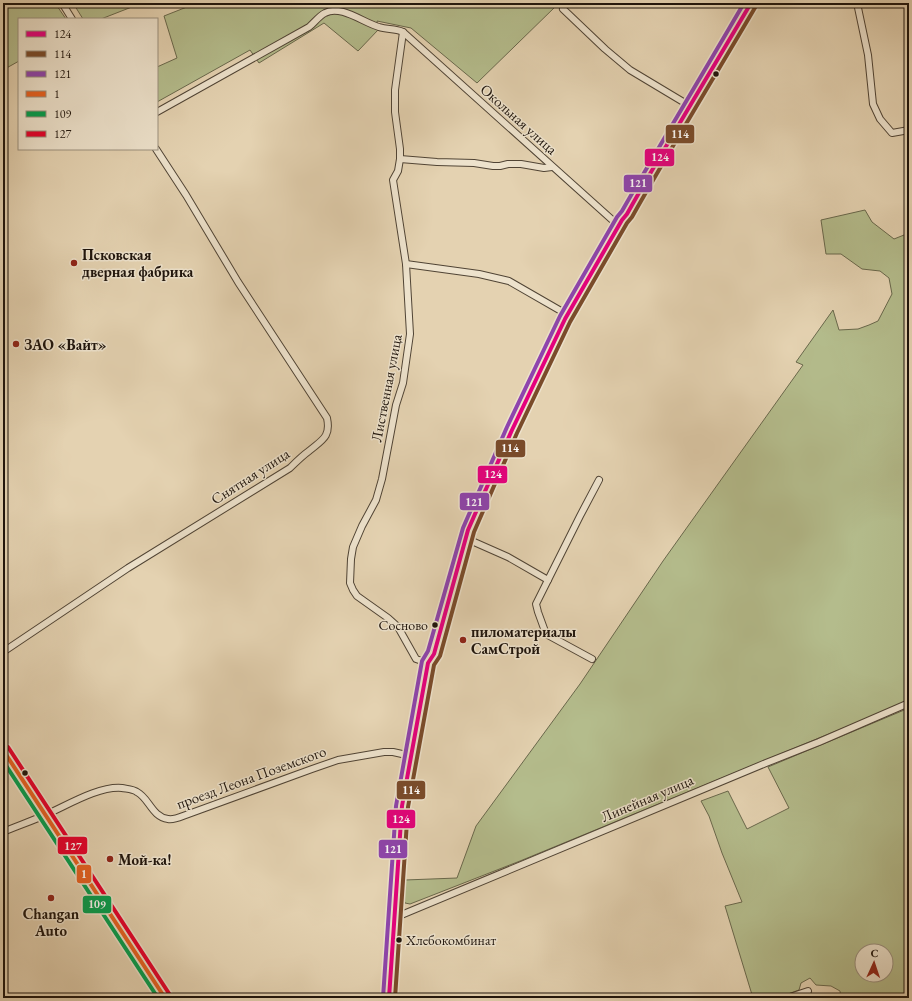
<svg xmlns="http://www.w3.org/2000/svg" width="912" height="1001" font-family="'EB Garamond',serif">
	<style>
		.green { fill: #b4bc8c; stroke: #69684c; fill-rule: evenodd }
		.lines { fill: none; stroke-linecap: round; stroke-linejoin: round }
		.minor-casing { stroke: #504435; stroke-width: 8 }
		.major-casing { stroke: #1e140c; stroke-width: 10 }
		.minor { stroke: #ede2cc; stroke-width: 6 }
		.major { stroke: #e4d2b1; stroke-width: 8 }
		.bus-1-casing { stroke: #ede2cc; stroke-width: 7 }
		.bus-2-casing { stroke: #ede2cc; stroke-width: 7 }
		.bus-3-casing { stroke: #ede2cc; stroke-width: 7 }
		.bus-4-casing { stroke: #ede2cc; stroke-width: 7 }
		.bus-5-casing { stroke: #ede2cc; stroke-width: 7 }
		.bus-6-casing { stroke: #ede2cc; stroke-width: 7 }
		.bus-1 { stroke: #e5007d; stroke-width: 4 }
		.bus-2 { stroke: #7a4b2a; stroke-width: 4 }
		.bus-3 { stroke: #8e44ad; stroke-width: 4 }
		.bus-4 { stroke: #e76121; stroke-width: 4 }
		.bus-5 { stroke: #029f4e; stroke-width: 4 }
		.bus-6 { stroke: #e4002b; stroke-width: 4 }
		.bus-dot { fill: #1e140c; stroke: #ede2cc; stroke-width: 1.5 }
		.poi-dot { fill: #8f2418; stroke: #ede2cc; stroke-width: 1.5 }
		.labels { text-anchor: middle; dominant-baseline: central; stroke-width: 3; stroke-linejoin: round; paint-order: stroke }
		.bus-label { font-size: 14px; fill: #1e140c; stroke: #ede2cc; text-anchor: end }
		.street-label { font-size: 15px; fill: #1e140c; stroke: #ede2cc }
		.poi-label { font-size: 15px; font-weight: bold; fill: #1e140c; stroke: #ede2cc; text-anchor: start }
		.line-badge { stroke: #ede2cc; stroke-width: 1.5 }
		.badge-label { font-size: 11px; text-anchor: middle; font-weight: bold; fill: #fff }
	</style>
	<rect width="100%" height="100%" fill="#e4d2b1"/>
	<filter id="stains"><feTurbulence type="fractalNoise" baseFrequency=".005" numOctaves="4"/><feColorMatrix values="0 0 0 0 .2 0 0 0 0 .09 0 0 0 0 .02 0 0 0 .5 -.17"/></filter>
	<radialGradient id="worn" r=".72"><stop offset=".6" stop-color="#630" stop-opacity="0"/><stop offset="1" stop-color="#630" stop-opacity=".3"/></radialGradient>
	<g class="green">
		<path d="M 6,3 L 55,3 L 66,19 L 19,19 L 19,61 L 3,70 L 3,16 Z"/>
		<path d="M 73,3 L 142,3 L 101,19 L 83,19 Z"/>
		<path d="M 197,3 L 571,3 L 555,7 L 477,83 L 411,28 L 377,21 L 378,30 L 358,51 L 324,23 L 259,63 L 250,50 L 157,102 L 157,67 L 177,58 L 164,16 Z"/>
		<path d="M 865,210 L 872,222 L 894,239 L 909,233 L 909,701 L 520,861 L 410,904 L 405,903 L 403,898 L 405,880 L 457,878 L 476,826 L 580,684 L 663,561 L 803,365 L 796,362 L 833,310 L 839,330 L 858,329 L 869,325 L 878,321 L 892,294 L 889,278 L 880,271 L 862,269 L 841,254 L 826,254 L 821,220 Z"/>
		<path d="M 909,708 L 909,998 L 841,998 L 840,991 L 831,986 L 816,985 L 810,978 L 801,983 L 799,990 L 777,998 L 753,998 L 725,906 L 742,902 L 722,853 L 709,816 L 701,801 L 728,791 L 747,829 L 789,808 L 768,767 ZM 862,951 L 886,951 L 886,975 L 862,975 Z"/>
	</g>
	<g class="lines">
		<g class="minor-casing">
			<g id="minor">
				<path d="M 62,3 L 72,19"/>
				<path d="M 857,3 L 868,55 L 873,104 L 880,119 L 892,133 L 909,130"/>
				<path d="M 563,9 L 605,49 L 630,70 L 690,106"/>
				<path d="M 403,32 L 395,90 L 395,112 L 400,149 L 400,159 L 398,171 L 393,180 L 406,264 L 410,334 L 403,383 L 396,405 L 382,479 L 376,500 L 362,526 L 353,547 L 351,559 L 350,583 L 353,590 L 357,596 L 388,618 L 398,627 L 416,659 L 428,663"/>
				<path d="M 157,112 L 309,27 C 314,23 319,16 325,13 C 340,4 364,23 379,27 C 387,30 394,28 403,32 L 619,226"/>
				<path d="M 400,159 L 437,162 L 474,163 L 493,166 L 500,166 L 508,164 L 521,164 L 544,168 L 552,167"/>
				<path d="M 406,264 L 479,274 L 509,281 L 568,315"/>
				<path d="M 465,538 L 508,557 L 548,580 L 580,516 L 599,480"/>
				<path d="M 548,580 L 536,604 L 538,612 L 546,634 L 592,659"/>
				<path d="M 3,652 L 128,568 L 290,468 C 296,462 302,456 309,451 C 322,440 331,437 327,418 L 238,282 L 186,195 L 156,149"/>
				<path d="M 3,832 C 17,826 32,821 45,815 C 68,805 98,786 122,788 C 127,789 133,789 137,792 C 149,798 152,817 168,819 C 173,820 178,818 183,816 L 312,769 L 338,760 L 384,752 L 393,752 L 411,756"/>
				<path d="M 394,918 L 766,763 L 819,742 L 909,703"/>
				<path d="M 389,998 L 402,806 L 428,663 L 434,654 L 468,530 L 512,430 L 565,319 L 622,220 L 627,214 L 653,168 L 699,92 L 751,3"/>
				<path d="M 787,998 L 808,991"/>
			</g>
		</g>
		<g class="major-casing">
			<path id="major" d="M 3,750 C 56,833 112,914 165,998"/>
		</g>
		<use href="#minor" class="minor"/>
		<use href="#major" class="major"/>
		<g class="bus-1-casing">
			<path id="bus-1" d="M 389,998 L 402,806 L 428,663 L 434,654 L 468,530 L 512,430 L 565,319 L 622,220 L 627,214 C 667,143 710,73 751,3"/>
		</g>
		<g class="bus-2-casing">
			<path id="bus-2" d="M 395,998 L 408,807 L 434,665 L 440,656 L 474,532 L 517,433 L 570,322 L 627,223 L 632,217 C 672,146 715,76 756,6"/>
		</g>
		<g class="bus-3-casing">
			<path id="bus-3" d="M 383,998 L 396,806 L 422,661 L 428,651 L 463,528 L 507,427 L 560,316 L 617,217 L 622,211 C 662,141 704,72 744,3"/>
		</g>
		<g class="bus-4-casing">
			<path id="bus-4" d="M 3,750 L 165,998"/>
		</g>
		<g class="bus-5-casing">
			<path id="bus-5" d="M 3,761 L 158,998"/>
		</g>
		<g class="bus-6-casing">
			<path id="bus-6" d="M 8,747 L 170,995"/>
		</g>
		<use href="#bus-1" class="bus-1"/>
		<use href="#bus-2" class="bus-2"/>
		<use href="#bus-3" class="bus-3"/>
		<use href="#bus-4" class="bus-4"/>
		<use href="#bus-5" class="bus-5"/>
		<use href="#bus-6" class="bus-6"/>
	</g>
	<g class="bus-dot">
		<circle cx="716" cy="74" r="3.5"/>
		<circle cx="435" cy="625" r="3.5"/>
		<circle cx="25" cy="773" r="3.5"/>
		<circle cx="399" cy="940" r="3.5"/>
	</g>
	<g class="poi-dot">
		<circle cx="74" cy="263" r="4"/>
		<circle cx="16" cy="344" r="4"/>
		<circle cx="463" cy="640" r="4"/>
		<circle cx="110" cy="859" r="4"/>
		<circle cx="51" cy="898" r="4"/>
	</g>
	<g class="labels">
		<g class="bus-label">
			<text x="428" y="625">Сосново</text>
			<text x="406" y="940" text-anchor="start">Хлебокомбинат</text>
		</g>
		<g class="street-label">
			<text transform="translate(519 119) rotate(42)">Окольная улица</text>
			<text transform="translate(386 388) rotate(-79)">Лиственная улица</text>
			<text transform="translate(250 476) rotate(-33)">Снятная улица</text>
			<text transform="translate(251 777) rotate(-20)">проезд Леона Поземского</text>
			<text transform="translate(647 798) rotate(-23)">Линейная улица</text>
		</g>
		<g class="poi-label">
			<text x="82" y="254">Псковская<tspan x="82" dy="17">дверная фабрика</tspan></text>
			<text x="24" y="344">ЗАО «Вайт»</text>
			<text x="471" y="631">пиломатериалы<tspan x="471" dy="17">СамСтрой</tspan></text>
			<text x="118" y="859">Мой-ка!</text>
			<text x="51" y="913" text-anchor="middle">Changan<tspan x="51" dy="17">Auto</tspan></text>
		</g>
	</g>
	<g class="line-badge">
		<rect x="665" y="124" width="30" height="20" rx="4" fill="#7a4b2a"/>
		<rect x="644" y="148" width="31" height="19" rx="4" fill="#e5007d"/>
		<rect x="623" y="174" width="30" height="19" rx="4" fill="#8e44ad"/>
		<rect x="495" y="439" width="31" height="19" rx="4" fill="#7a4b2a"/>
		<rect x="477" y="465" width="31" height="19" rx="4" fill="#e5007d"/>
		<rect x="459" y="492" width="31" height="19" rx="4" fill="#8e44ad"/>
		<rect x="396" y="780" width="30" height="20" rx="4" fill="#7a4b2a"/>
		<rect x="386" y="809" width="30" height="20" rx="4" fill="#e5007d"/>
		<rect x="57" y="836" width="31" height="19" rx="4" fill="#e4002b"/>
		<rect x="378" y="839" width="30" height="20" rx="4" fill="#8e44ad"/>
		<rect x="76" y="864" width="16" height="20" rx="4" fill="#e76121"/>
		<rect x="82" y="895" width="30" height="19" rx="4" fill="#029f4e"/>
	</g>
	<g class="badge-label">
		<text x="680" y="138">114</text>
		<text x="660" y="161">124</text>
		<text x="638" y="187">121</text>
		<text x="510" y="452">114</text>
		<text x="493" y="478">124</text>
		<text x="474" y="506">121</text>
		<text x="411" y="794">114</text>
		<text x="401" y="823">124</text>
		<text x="73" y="850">127</text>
		<text x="393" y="853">121</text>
		<text x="84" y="878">1</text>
		<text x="97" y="908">109</text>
	</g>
	<rect width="912" height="1001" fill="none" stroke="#e4d2b1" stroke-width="16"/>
	<rect x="4" y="4" width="904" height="993" fill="none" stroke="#1e140c" stroke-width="2"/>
	<rect x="8" y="8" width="896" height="985" fill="none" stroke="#1e140c"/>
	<rect x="18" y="18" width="140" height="132" fill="#ede2cc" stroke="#9a907f"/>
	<rect x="26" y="31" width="20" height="6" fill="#e5007d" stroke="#9a907f"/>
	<text x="54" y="38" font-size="12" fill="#1e140c">124</text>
	<rect x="26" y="51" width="20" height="6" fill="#7a4b2a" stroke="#9a907f"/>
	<text x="54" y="58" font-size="12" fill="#1e140c">114</text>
	<rect x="26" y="71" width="20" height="6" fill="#8e44ad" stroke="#9a907f"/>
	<text x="54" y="78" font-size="12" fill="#1e140c">121</text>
	<rect x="26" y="91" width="20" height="6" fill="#e76121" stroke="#9a907f"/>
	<text x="54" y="98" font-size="12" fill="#1e140c">1</text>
	<rect x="26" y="111" width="20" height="6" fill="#029f4e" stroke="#9a907f"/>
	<text x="54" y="118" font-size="12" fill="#1e140c">109</text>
	<rect x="26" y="131" width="20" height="6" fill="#e4002b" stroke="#9a907f"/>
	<text x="54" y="138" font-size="12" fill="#1e140c">127</text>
	<g transform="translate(874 963) rotate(3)"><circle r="19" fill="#ede2cc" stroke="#9a907f"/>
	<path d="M0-3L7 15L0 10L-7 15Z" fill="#8f2418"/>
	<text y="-6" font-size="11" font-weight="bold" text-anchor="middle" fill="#1e140c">С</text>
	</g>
	<rect width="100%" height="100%" filter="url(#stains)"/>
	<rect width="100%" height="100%" fill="url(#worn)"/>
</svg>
